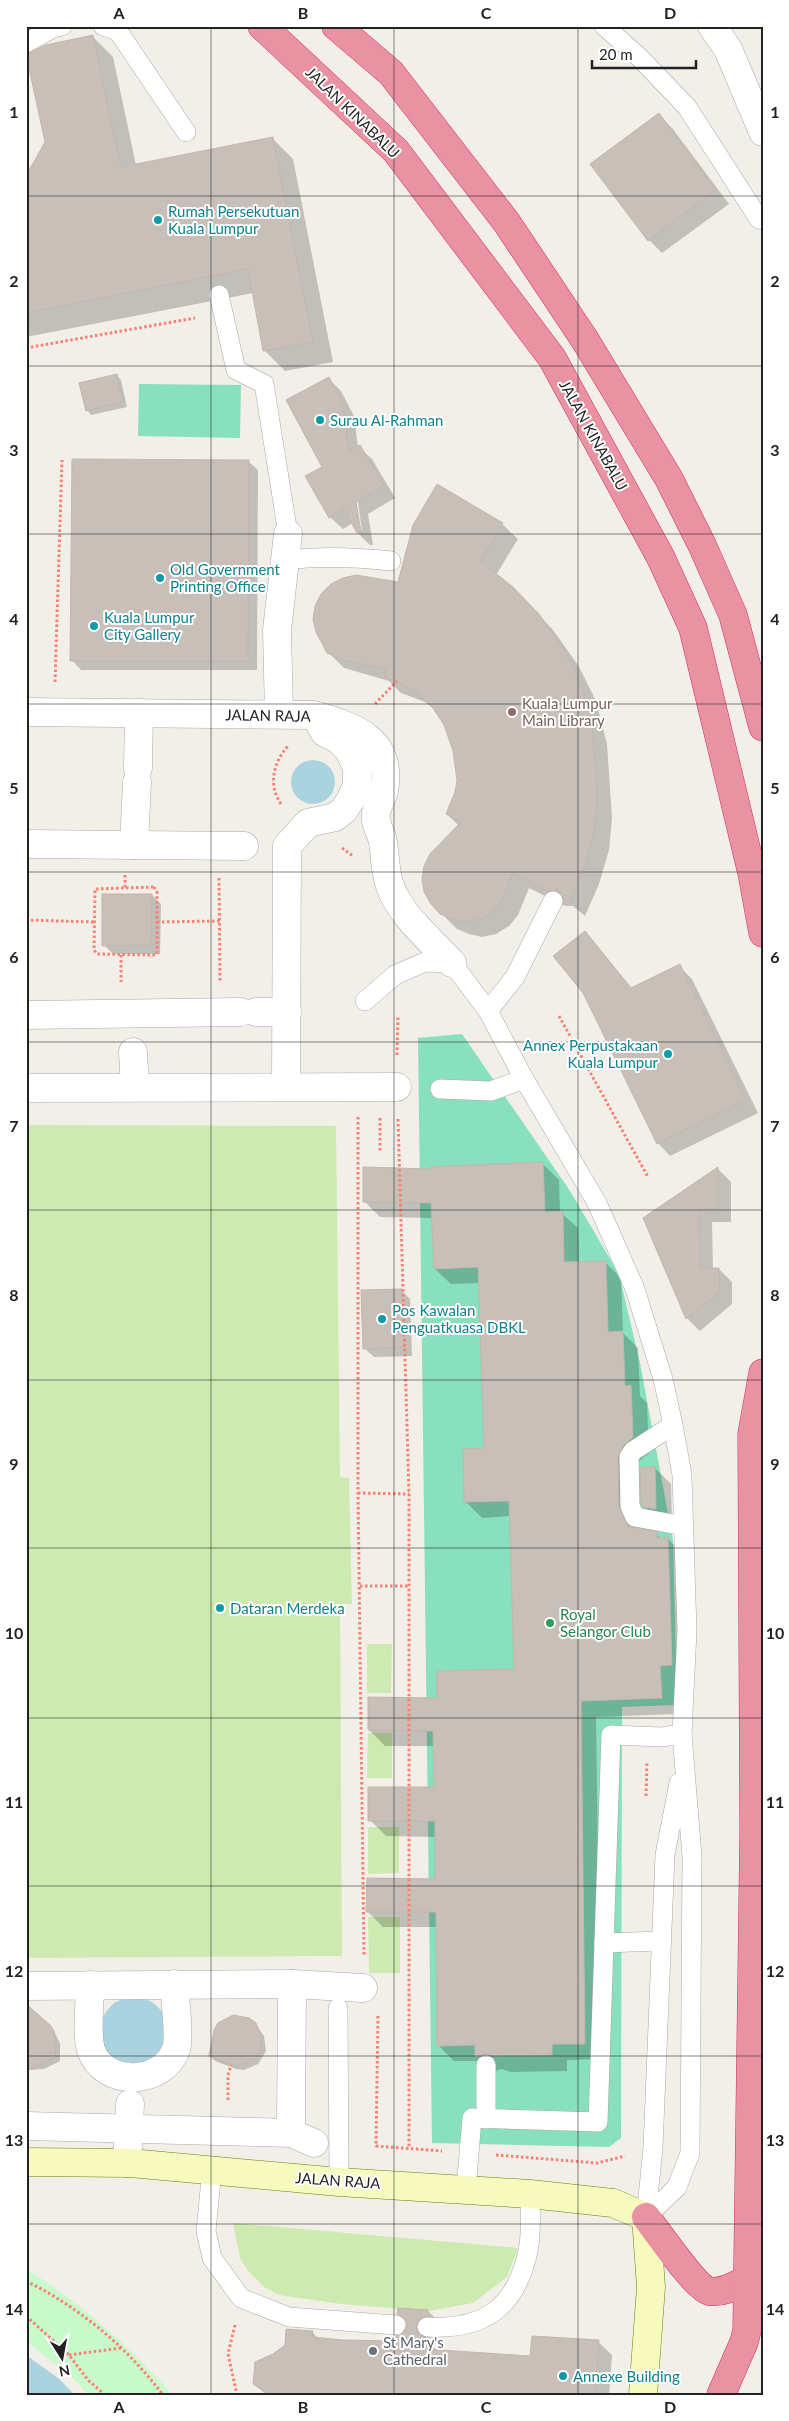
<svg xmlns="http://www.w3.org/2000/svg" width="789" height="2421" font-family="Lato,sans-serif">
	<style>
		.grass { fill: #cdebb0 }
		.park { fill: #c8facc }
		.pitch { fill: #88e0be }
		.water { fill: #aad3df }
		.shadow { fill: #0003; fill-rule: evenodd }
		.building { fill: #c7bfb8; stroke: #c4b6ab }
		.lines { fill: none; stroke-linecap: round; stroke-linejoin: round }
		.lane-casing { stroke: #a9a9a9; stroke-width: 20 }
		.street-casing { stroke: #a9a9a9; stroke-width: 29 }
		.secondary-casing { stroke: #707d05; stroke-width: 29 }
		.highway-casing { stroke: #dc2a67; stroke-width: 29 }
		.path { stroke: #fa8072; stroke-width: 3; stroke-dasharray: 2.5 2.5; stroke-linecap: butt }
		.lane { stroke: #fff; stroke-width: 19 }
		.street { stroke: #fff; stroke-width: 28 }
		.secondary { stroke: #f7fabf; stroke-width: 28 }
		.highway { stroke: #e892a2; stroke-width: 28 }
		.grid { fill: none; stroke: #222; stroke-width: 1; stroke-opacity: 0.55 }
		.culture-dot { fill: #0f9aa8; stroke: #fff; stroke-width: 2 }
		.education-dot { fill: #8d6e63; stroke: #fff; stroke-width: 2 }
		.leisure-dot { fill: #2e9e5b; stroke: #fff; stroke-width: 2 }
		.worship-dot { fill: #6b7280; stroke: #fff; stroke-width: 2 }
		.labels { text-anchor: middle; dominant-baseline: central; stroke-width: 4; stroke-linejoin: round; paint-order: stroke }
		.street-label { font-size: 15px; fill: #222; stroke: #fff }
		.culture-label { font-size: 15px; fill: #0d838f; stroke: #fff; text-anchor: start }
		.education-label { font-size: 15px; fill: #785e54; stroke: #fff; text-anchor: start }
		.leisure-label { font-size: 15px; fill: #27864d; stroke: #fff; text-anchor: start }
		.worship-label { font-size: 15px; fill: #5b616d; stroke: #fff; text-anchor: start }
		.neatline { fill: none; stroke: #222; stroke-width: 2 }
		.grid-label { font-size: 16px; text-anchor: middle; font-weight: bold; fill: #222 }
	</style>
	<rect width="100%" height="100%" fill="#f2efe9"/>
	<g class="grass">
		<path d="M 26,1125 L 336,1126 L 340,1477 L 349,1478 L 352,1604 L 340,1604 L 342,1956 L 26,1958 Z"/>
		<path d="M 367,1644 L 392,1644 L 391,1693 L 367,1693 Z"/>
		<path d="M 368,1733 L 392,1733 L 392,1778 L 367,1778 Z"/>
		<path d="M 368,1827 L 399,1827 L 399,1873 L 368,1874 Z"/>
		<path d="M 368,1917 L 400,1917 L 400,1973 L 369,1973 Z"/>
		<path d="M 233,2223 L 518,2248 L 507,2277 L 473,2303 L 429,2311 L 341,2304 L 279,2295 L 264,2287 L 248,2271 L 240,2258 Z"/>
	</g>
	<path class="park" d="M 26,2269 C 83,2304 128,2346 173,2395 L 88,2395 L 76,2381 L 26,2341 Z"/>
	<g class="pitch">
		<path d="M 139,384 L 241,385 L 240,438 L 138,436 Z"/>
		<path d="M 462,1034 L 570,1191 L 619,1274 L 640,1363 L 673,1540 L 677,1705 L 622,1707 L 621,2138 L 609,2147 L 432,2143 L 418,1038 Z"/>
	</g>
	<g class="water">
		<circle cx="313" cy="782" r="22"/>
		<circle cx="134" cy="2031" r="34"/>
		<path d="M 26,2355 L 58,2378 L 75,2395 L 26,2395 Z"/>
	</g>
	<g class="shadow">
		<path d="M 92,36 L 113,57 L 136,165 L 272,138 L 293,159 L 333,362 L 285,371 L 265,351 L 253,293 L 26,337 L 26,173 L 32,168 L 46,143 Z"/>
		<path d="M 658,115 L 672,128 L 729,204 L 662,253 L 649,240 L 592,164 Z"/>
		<path d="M 117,376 L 121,380 L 127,407 L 91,415 L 87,410 Z"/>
		<path d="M 328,378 L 341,391 L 354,416 L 358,447 L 372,459 L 395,498 L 368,514 L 373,545 L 370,545 L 358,533 L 353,523 L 343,529 L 330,517 L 323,467 ZM 357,495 L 362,531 L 359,528 L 354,496 Z"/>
		<path d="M 248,461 L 258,470 L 257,670 L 81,670 L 72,660 Z"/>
		<path d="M 502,524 L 518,539 L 496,575 L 529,604 L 553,630 L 578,665 L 596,701 L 607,744 L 612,818 L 609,850 L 599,884 L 585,916 L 573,906 L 565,906 L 529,888 L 518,915 L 509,926 L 496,934 L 482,937 L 469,934 L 457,929 L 432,904 L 459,826 L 447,814 L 456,792 L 458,781 L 455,751 L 445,724 L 434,709 L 425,702 L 401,693 L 389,681 L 344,668 L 328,652 L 399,583 Z"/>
		<path d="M 152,895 L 161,904 L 160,954 L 113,954 L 104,945 Z"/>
		<path d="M 585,933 L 632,989 L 679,966 L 692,979 L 758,1113 L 670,1156 L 658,1143 Z"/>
		<path d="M 543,1164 L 559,1180 L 560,1212 L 578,1228 L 579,1263 L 605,1262 L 621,1278 L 623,1333 L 638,1348 L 640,1396 L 647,1403 L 649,1453 L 639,1461 L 633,1473 L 635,1527 L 656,1534 L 661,1539 L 667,1538 L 683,1554 L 677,1714 L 596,1717 L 601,2059 L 567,2060 L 567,2071 L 510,2072 L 502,2069 L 492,2072 L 481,2061 L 454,2061 L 439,2046 L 437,1927 L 383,1927 L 367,1911 L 437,1880 L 436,1837 L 386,1836 L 370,1820 L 435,1788 L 435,1746 L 385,1746 L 369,1730 L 439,1699 L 515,1671 L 511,1516 L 482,1518 L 466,1502 L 486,1450 L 480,1283 L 451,1284 L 435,1269 L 433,1218 L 380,1217 L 364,1201 L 432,1170 Z"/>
		<path d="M 718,1169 L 731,1182 L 731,1222 L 712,1222 L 713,1269 L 719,1269 L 732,1282 L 732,1304 L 700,1331 L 687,1318 L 645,1218 Z"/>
		<path d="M 401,1290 L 410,1299 L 412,1356 L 374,1357 L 364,1348 Z"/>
		<path d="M 655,1468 L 671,1484 L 672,1525 L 661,1523 L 644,1506 Z"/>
		<path d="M 255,2024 L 264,2036 L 266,2051 L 258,2064 L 244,2070 L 236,2069 L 215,2061 L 211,2056 Z"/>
		<path d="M 50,2026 L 54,2031 L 60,2043 L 60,2061 L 44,2069 L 31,2070 L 26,2067 Z"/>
		<path d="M 428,2311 L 442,2325 L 435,2331 L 429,2341 L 437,2351 L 532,2357 L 598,2342 L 612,2355 L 609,2395 L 266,2395 L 255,2384 L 273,2355 L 312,2332 L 319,2339 L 396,2342 L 408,2327 L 408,2323 L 398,2313 Z"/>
	</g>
	<g class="building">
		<path d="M 93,35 L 121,167 L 273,137 L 313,342 L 263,351 L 248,269 L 26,313 L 26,172 L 31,167 L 45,142 L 26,54 L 46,45 Z"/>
		<path d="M 659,113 L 716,190 L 648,241 L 590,164 Z"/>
		<path d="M 117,374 L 123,402 L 86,411 L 79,383 Z"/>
		<path d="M 329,377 L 342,402 L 349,451 L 360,445 L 384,485 L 356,502 L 361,532 L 357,533 L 344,509 L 329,518 L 305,476 L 322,467 L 286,400 Z"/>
		<path d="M 72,459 L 249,460 L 248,661 L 70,661 Z"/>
		<path d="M 437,484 L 503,523 L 480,561 L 513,587 L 538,613 L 563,648 L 581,684 L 592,727 L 596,771 L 597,802 L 594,834 L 584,868 L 570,902 L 564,899 L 558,891 L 548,891 L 513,873 L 503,899 L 493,911 L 481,919 L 465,922 L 452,919 L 440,914 L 431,904 L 424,892 L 422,879 L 424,866 L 430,854 L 461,822 L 446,814 L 455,792 L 457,781 L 453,751 L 444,725 L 433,708 L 417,692 L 397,681 L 384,677 L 386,669 L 344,660 L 327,653 L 316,632 L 313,619 L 315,606 L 321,594 L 331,584 L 343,578 L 356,575 L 398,582 L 413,525 Z"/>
		<path d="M 102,894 L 152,894 L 151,945 L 102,946 Z"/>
		<path d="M 585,931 L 631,988 L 680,964 L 746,1100 L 657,1144 L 583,993 L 553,956 Z"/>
		<path d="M 543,1162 L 545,1212 L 563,1211 L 564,1262 L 606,1261 L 608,1332 L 623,1331 L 625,1386 L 631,1385 L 633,1437 L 624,1445 L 618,1457 L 619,1507 L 628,1526 L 657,1532 L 657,1538 L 668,1537 L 672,1665 L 660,1666 L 662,1698 L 581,1701 L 585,2044 L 552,2044 L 552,2055 L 493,2056 L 486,2054 L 475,2057 L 475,2045 L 437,2046 L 436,1912 L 366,1912 L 367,1878 L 435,1879 L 435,1821 L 368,1821 L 368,1787 L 434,1787 L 433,1731 L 368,1730 L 368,1697 L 437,1698 L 437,1671 L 514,1669 L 509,1501 L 464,1502 L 463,1449 L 484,1448 L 478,1267 L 434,1269 L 431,1203 L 363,1202 L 363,1167 L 430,1169 L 430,1167 Z"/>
		<path d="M 718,1167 L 718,1209 L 699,1209 L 700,1268 L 719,1268 L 720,1291 L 686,1319 L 643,1218 Z"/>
		<path d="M 402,1289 L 404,1347 L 363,1349 L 361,1290 Z"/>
		<path d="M 655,1466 L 656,1509 L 643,1507 L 641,1503 L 640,1468 Z"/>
		<path d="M 26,2004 L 50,2025 L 54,2031 L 56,2057 L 26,2071 Z"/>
		<path d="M 233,2015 L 249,2018 L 256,2023 L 262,2038 L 259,2053 L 254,2060 L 239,2066 L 231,2065 L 209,2056 L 214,2030 L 218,2023 Z"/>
		<path d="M 398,2308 L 428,2310 L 428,2316 L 421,2318 L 416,2327 L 418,2333 L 426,2338 L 425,2349 L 530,2356 L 532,2336 L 599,2340 L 595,2395 L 270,2395 L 253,2384 L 255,2362 L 273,2354 L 285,2345 L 286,2329 L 313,2331 L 312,2337 L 342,2340 L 395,2341 L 395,2336 L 401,2335 L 407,2326 L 406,2320 L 397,2314 Z"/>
	</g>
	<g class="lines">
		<g class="lane-casing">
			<g id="lane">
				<path d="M 103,26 L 118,31 L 186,132"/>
				<path d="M 604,26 L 640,58 L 687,107 L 759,219 L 763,220"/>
				<path d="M 26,43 L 53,28 L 62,26"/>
				<path d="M 219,295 L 236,370 L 264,384 L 288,534"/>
				<path d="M 284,560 C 320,556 354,557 391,561"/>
				<path d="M 365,1001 L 395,975 L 425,962 L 452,963 L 488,1011 L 524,1079 L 597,1203 L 635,1289 L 663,1379 L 673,1425 L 682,1475 L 687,1631 L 682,1734 L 692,1856 L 690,2153 L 677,2187 L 646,2217"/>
				<path d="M 488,1011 L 515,977 L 553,901"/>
				<path d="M 440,1089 L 491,1091 L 524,1079"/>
				<path d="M 673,1425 L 633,1451 L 629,1457 L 630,1506 L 635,1517 L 684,1526"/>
				<path d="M 604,1943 L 660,1941"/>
				<path d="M 338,2008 L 339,2182"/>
				<path d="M 486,2065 L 486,2119"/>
				<path d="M 212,2169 L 206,2231 L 212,2258 L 241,2298 L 289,2317 L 396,2325"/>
				<path d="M 466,2189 L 472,2118 L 598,2122 L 611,1735 L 662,1737 L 682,1734"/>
				<path d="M 646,2217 L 653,2148 L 665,1855 L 679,1783"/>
				<path d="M 427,2327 C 484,2330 516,2308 528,2251 C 532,2233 530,2212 530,2194"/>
			</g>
		</g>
		<g class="street-casing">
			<g id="street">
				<path d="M 712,26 L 728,49 L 763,132"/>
				<path d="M 26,712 L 314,715 C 355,727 393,739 384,791 C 382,799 377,805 376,813 C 374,824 381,831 383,842 C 385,855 385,869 389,883 C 399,915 430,939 452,963"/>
				<path d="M 279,714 L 277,630 L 288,534"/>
				<path d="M 138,768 L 139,713"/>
				<path d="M 26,844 L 244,846"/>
				<path d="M 134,845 L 137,782"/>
				<path d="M 256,1012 L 287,1012"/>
				<path d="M 26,1015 L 241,1012"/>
				<path d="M 133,1052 L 135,1087"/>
				<path d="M 286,1086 L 287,846 L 308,823 L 335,817 L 344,810 L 351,799 L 357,785 L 357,768 L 349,750 L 338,739 L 325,733 L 317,719"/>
				<path d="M 26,1088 L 397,1087"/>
				<path d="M 90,1985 C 90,2003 86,2034 91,2050 C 104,2088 164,2085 176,2049 C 180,2038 175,1998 174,1984"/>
				<path d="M 26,1986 L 292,1984 L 363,1988"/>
				<path d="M 26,2126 L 291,2133 L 314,2143"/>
				<path d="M 291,2133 L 292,1984"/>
				<path d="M 127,2163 L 130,2104"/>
			</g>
		</g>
		<g class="secondary-casing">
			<path id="secondary" d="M 26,2162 L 130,2163 L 339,2182 L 530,2194 L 613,2203 L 646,2217 L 651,2287 L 643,2395"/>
		</g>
		<g class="highway-casing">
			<g id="highway">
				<path d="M 262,26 L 396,151 L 552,358 L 661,558 L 693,628 L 752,873 L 763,933"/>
				<path d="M 336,26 L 391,73 L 507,223 L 585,340 L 669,479 L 702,545 L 733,615 L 763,727"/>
				<path d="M 646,2217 C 657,2231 695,2287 709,2291 C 722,2294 736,2285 746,2280"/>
				<path d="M 721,2395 L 744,2342 L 747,2330 L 754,1831 L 752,1434 L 763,1373"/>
			</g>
		</g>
		<g class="path">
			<path d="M 26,348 L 195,318"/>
			<path d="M 55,682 L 62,460"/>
			<path d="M 375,704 L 397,681"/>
			<path d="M 281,804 C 268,785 273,763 288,746"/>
			<path d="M 342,848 L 353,856"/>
			<path d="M 125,875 L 125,888"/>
			<path d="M 219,878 L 220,982"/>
			<path d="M 154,887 L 157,892 L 157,954 L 153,955 L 97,954 L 94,950 L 95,889 Z"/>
			<path d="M 26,920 L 94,922"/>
			<path d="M 157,922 L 220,921"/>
			<path d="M 121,955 L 121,982"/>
			<path d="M 26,968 L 27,984"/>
			<path d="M 559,1016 L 648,1177"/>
			<path d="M 397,1055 L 398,1017"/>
			<path d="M 358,1117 L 358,1493 L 364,1956"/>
			<path d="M 380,1118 L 380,1151"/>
			<path d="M 398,1119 L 409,1494 L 409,2148"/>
			<path d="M 358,1493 L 409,1494"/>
			<path d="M 360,1586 L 409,1586"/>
			<path d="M 646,1796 L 647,1762"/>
			<path d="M 378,2016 L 376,2146 L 442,2151"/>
			<path d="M 228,2100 L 228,2075 L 231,2065"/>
			<path d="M 496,2155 L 597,2163 L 625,2156"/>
			<path d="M 26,2281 C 79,2307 128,2348 163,2395"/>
			<path d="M 26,2316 L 69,2355 L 88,2380 L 105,2395"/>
			<path d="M 235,2325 L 228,2354 L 237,2395"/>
			<path d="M 69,2355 L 121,2348"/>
		</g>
		<use href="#lane" class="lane"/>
		<use href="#street" class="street"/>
		<use href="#secondary" class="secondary"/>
		<use href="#highway" class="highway"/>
	</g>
	<path class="grid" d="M 211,26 L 211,2395M 394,26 L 394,2395M 578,26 L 578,2395M 26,196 L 763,196M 26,366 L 763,366M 26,534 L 763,534M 26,704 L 763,704M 26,872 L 763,872M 26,1042 L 763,1042M 26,1210 L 763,1210M 26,1380 L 763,1380M 26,1548 L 763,1548M 26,1718 L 763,1718M 26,1886 L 763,1886M 26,2056 L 763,2056M 26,2224 L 763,2224"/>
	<g class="culture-dot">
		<circle cx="158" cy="220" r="5"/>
		<circle cx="320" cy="420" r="5"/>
		<circle cx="160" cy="578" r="5"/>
		<circle cx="94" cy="626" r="5"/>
		<circle cx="668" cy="1054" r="5"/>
		<circle cx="382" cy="1319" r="5"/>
		<circle cx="220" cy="1608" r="5"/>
		<circle cx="563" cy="2376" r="5"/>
	</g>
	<circle class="education-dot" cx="512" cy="712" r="5"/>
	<circle class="leisure-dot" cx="550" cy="1623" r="5"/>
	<circle class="worship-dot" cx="373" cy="2351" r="5"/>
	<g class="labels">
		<g class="street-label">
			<text transform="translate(353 112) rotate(44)">JALAN KINABALU</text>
			<text transform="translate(594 435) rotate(61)">JALAN KINABALU</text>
			<text transform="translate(268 715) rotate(1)">JALAN RAJA</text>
			<text transform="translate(338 2180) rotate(4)">JALAN RAJA</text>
		</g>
		<g class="culture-label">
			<text x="168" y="211">Rumah Persekutuan<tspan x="168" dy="17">Kuala Lumpur</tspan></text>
			<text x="330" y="420">Surau Al-Rahman</text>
			<text x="170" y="569">Old Government<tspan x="170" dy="17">Printing Office</tspan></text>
			<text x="104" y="617">Kuala Lumpur<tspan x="104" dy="17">City Gallery</tspan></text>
			<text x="658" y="1045" text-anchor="end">Annex Perpustakaan<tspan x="658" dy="17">Kuala Lumpur</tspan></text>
			<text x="392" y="1310">Pos Kawalan<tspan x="392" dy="17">Penguatkuasa DBKL</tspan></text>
			<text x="230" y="1608">Dataran Merdeka</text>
			<text x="573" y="2376">Annexe Building</text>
		</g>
		<g class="education-label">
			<text x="522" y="703">Kuala Lumpur<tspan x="522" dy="17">Main Library</tspan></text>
		</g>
		<g class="leisure-label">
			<text x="560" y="1614">Royal<tspan x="560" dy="17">Selangor Club</tspan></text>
		</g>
		<g class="worship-label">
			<text x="383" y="2342">St Mary's<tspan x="383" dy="17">Cathedral</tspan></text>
		</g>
	</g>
	<rect width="789" height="2421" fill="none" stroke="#ffffff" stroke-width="55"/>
	<g transform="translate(62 2358) rotate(169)" stroke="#ffffff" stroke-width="4" paint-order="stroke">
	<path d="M0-4L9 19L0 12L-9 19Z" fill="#222222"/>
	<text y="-8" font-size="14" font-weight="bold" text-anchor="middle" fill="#222222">N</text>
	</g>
	<path d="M592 60v8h104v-8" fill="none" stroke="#222222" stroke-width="2.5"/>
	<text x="599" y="60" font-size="15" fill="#222222" stroke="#ffffff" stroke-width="4" paint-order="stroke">20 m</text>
	<rect x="28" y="28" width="734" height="2366" class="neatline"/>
	<g class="grid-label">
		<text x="119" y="19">A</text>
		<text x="303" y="19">B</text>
		<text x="486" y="19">C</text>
		<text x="670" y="19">D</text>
		<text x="14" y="118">1</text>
		<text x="775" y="118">1</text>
		<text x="14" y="287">2</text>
		<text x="775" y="287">2</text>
		<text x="14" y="456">3</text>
		<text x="775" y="456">3</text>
		<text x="14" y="625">4</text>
		<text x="775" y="625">4</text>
		<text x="14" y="794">5</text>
		<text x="775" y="794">5</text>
		<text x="14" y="963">6</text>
		<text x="775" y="963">6</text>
		<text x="14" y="1132">7</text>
		<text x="775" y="1132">7</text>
		<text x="14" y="1301">8</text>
		<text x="775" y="1301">8</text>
		<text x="14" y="1470">9</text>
		<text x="775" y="1470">9</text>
		<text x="14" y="1639">10</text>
		<text x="775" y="1639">10</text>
		<text x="14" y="1808">11</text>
		<text x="775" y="1808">11</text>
		<text x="14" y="1977">12</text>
		<text x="775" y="1977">12</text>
		<text x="14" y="2146">13</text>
		<text x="775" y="2146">13</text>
		<text x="14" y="2315">14</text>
		<text x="775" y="2315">14</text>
		<text x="119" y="2413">A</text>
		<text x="303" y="2413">B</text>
		<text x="486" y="2413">C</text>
		<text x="670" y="2413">D</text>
	</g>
</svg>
